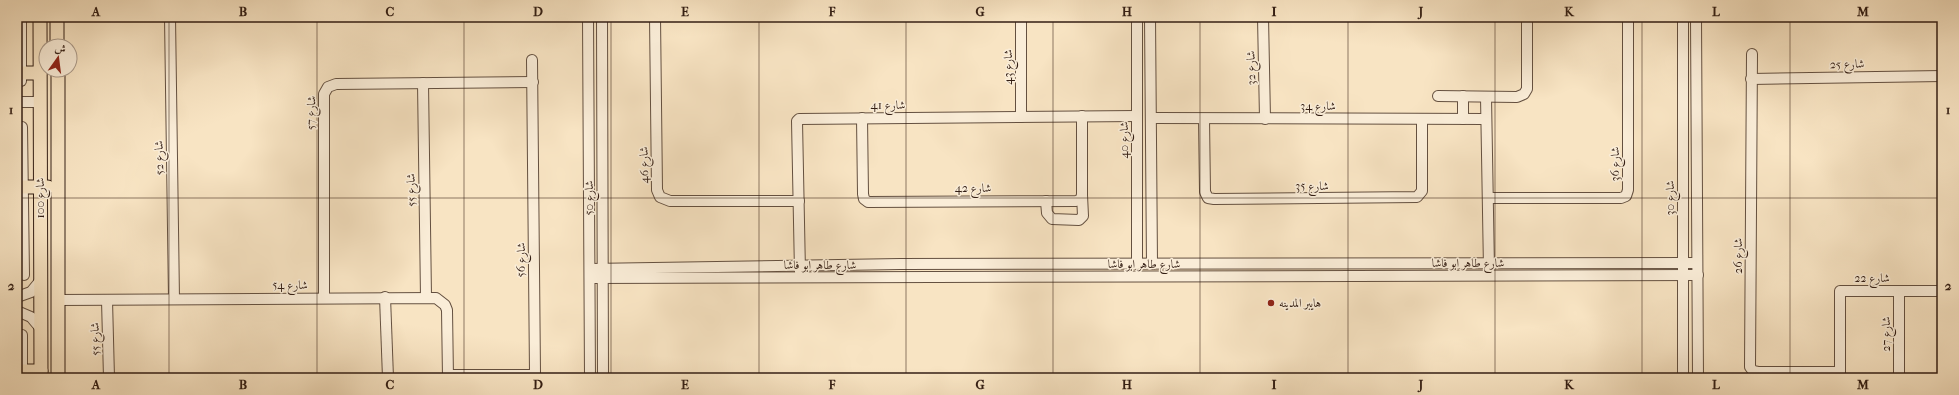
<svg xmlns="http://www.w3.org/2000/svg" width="1959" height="395" font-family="'IM FELL French Canon',Amiri,serif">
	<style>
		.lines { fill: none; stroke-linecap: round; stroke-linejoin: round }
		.minor-casing { stroke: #645040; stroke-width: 12 }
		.major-casing { stroke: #331e14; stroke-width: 15 }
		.minor { stroke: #faedd8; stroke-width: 10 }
		.major { stroke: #f8e4c3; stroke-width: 13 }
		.grid { fill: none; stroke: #331e14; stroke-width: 1; stroke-opacity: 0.55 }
		.poi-dot { fill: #8f2418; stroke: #faedd8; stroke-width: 1.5 }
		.labels { text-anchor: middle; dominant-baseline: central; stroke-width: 3; stroke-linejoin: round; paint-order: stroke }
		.street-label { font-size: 12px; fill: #331e14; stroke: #faedd8 }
		.poi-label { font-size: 12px; fill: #331e14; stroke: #faedd8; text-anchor: start }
		.neatline { fill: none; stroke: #331e14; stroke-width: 1.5 }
		.grid-label { font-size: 13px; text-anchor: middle; font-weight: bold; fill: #331e14 }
	</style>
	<rect width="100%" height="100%" fill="#f8e4c3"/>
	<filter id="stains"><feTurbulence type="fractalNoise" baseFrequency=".005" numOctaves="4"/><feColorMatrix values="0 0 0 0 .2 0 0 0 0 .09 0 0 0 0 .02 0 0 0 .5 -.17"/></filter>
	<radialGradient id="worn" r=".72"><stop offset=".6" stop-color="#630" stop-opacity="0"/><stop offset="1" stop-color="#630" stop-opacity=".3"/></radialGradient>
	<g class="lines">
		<g class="minor-casing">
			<g id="minor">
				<path d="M 21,17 L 21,81"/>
				<path d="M 170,17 L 174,299"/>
				<path d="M 588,17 L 590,378"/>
				<path d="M 602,17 L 603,378"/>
				<path d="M 655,17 L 657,190 L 660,197 L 670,201 L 799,201"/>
				<path d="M 1021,17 L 1021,117"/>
				<path d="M 1137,17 L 1137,264"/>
				<path d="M 1150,17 L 1152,264"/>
				<path d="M 1263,17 L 1265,119"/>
				<path d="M 1683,17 L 1683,378"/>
				<path d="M 1696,17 L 1698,378"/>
				<path d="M 1752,54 L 1750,367 L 1753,371 L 1758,372 L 1840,372"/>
				<path d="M 1751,79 L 1942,76"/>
				<path d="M 423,83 L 426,297"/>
				<path d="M 1438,96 L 1517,97 L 1524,94 L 1527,89 L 1527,17"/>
				<path d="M 1463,96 L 1463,119"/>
				<path d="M 1486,97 L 1489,269"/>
				<path d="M 17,102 L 40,102"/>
				<path d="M 862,118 L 863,194 L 864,199 L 868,202 L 1076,201 L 1080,200 L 1082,195 L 1082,116"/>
				<path d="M 1151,118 L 1486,119"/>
				<path d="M 1204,119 L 1205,192 L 1208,198 L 1214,199 L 1417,197 L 1422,191 L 1422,119"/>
				<path d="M 22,127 L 24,275"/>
				<path d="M 1488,198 L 1621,198 L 1626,196 L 1628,190 L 1628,17"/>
				<path d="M 1046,201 L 1047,213 L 1052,219 L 1079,220 L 1083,216 L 1082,195"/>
				<path d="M 590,269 L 900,264 L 1697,263"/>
				<path d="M 800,272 L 797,121 L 799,119 L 1137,116"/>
				<path d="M 590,278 L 1698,275"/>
				<path d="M 1899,291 L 1899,378"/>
				<path d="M 17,297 L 31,292 L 40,281"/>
				<path d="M 385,297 L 388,378"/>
				<path d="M 324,298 L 324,94 L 328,87 L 336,84 L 533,82"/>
				<path d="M 58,300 L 436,298 L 445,305 L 447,310 L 448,378"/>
				<path d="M 107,300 L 109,378"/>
				<path d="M 17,311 L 31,317 L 41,329"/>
				<path d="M 22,335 L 22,378"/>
				<path d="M 448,375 L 532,375 L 535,373 L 532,60"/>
				<path d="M 1840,378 L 1840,291 L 1942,291"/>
			</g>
		</g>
		<g class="major-casing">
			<g id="major">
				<path d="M 40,17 L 41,378"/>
				<path d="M 57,17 L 57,46"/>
				<path d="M 58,70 L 58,378"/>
				<path d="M 21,73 L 40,73"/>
				<path d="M 23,187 L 48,187"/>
				<path d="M 22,371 L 41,371"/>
			</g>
		</g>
		<use href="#minor" class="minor"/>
		<use href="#major" class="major"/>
	</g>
	<path class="grid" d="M 169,17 L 169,378M 317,17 L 317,378M 464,17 L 464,378M 611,17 L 611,378M 759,17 L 759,378M 906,17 L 906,378M 1053,17 L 1053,378M 1200,17 L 1200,378M 1348,17 L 1348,378M 1495,17 L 1495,378M 1642,17 L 1642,378M 1790,17 L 1790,378M 17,198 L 1942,198"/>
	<circle class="poi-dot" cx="1271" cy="303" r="4"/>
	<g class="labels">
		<g class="street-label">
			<text transform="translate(1847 64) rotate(-1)">شارع 25</text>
			<text transform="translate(1008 67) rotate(-90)">شارع 43</text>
			<text transform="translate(1251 68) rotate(-91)">شارع 32</text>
			<text x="888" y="105">شارع 41</text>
			<text x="1318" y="106">شارع 34</text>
			<text transform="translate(311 113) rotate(-88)">شارع 57</text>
			<text transform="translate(1124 140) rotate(-90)">شارع 40</text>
			<text transform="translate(159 158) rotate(-91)">شارع 52</text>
			<text transform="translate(1615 164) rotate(-90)">شارع 36</text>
			<text transform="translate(644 165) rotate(-91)">شارع 46</text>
			<text x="1312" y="186">شارع 35</text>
			<text x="973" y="188">شارع 42</text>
			<text transform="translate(411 190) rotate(-91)">شارع 55</text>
			<text transform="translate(40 198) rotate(-90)">شارع 100</text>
			<text transform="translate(589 198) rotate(-90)">شارع 50</text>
			<text transform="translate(1670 198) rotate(-90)">شارع 30</text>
			<text transform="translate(1738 256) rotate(-90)">شارع 26</text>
			<text transform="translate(521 260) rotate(-90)">شارع 56</text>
			<text x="1468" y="263">شارع طاهر ابو فاشا</text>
			<text x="1144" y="264">شارع طاهر ابو فاشا</text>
			<text x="820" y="265">شارع طاهر ابو فاشا</text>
			<text x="1872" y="278">شارع 22</text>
			<text x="290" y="285">شارع 54</text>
			<text transform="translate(1886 334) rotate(-90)">شارع 27</text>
			<text transform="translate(95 339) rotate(-91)">شارع 55</text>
		</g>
		<g class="poi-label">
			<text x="1279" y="303">هايبر المدينه</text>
		</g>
	</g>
	<rect width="1959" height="395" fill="none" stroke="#f8e4c3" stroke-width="44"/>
	<g transform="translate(58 58) rotate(14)"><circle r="19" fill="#faedd8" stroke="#aa9a8a"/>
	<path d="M0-3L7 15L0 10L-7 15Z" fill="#8f2418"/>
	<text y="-6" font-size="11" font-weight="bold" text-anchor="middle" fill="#331e14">ش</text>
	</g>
	<rect x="22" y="22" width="1915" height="351" class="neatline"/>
	<g class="grid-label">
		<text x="96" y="16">A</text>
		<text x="243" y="16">B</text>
		<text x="390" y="16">C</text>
		<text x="538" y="16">D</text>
		<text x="685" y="16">E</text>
		<text x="832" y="16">F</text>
		<text x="980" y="16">G</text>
		<text x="1127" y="16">H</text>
		<text x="1274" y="16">I</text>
		<text x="1421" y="16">J</text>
		<text x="1569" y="16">K</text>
		<text x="1716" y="16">L</text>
		<text x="1863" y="16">M</text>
		<text x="11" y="114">1</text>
		<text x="1948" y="114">1</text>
		<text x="11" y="290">2</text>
		<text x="1948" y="290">2</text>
		<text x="96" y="389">A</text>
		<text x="243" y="389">B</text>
		<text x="390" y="389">C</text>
		<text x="538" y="389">D</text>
		<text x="685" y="389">E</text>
		<text x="832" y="389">F</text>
		<text x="980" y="389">G</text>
		<text x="1127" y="389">H</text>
		<text x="1274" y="389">I</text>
		<text x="1421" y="389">J</text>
		<text x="1569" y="389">K</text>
		<text x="1716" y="389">L</text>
		<text x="1863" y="389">M</text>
	</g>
	<rect width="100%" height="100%" filter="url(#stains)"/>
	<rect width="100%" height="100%" fill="url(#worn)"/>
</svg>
